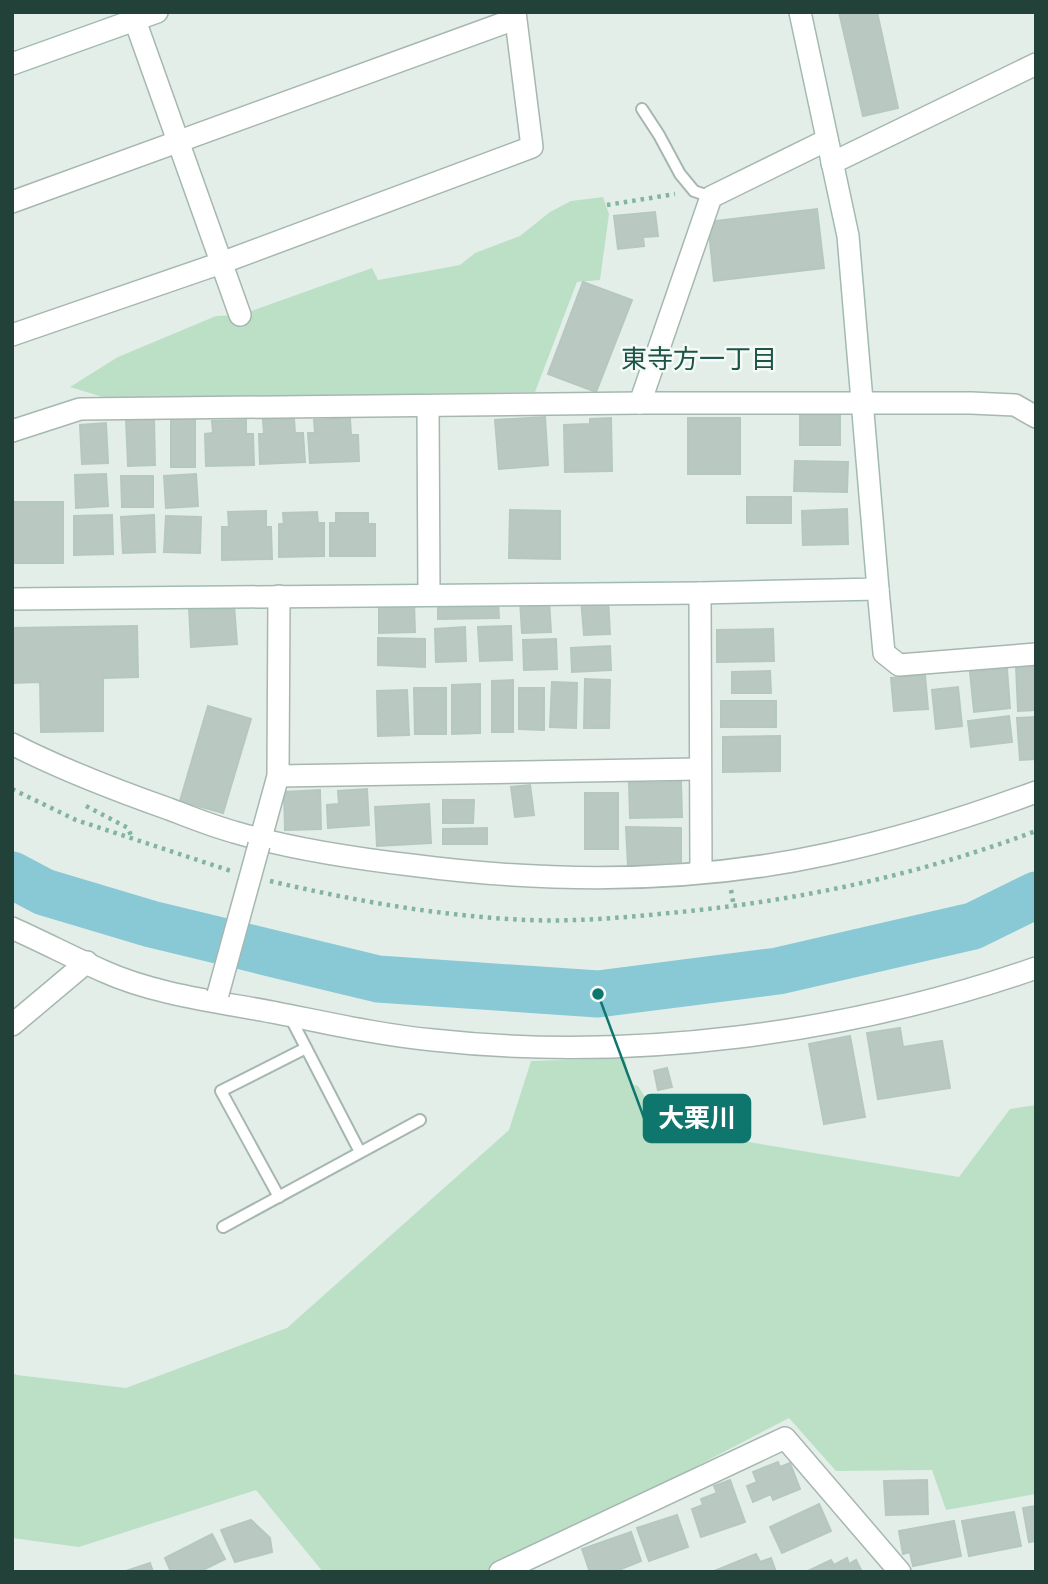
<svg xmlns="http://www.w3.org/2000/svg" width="1048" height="1584" font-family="'Titillium Web','Noto Sans JP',sans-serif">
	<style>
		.green { fill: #bbe0c6 }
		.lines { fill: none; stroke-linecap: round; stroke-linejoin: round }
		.river { stroke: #89c9d6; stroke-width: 47 }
		.building { fill: #b9c9c2; stroke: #b5c8c0; stroke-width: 2 }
		.lane-casing { stroke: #a6b7b1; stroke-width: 14 }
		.street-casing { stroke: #a6b7b1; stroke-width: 24 }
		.secondary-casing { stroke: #a1bab2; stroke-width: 24 }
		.path { stroke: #82b3a4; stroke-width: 4.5; stroke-dasharray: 3.5 5; stroke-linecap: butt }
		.lane { stroke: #fff; stroke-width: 10 }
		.street { stroke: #fff; stroke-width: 21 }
		.secondary { stroke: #fff; stroke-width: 21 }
		.street-bridge-casing { stroke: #a6b7b1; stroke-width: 24; stroke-linecap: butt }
		.street-bridge { stroke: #fff; stroke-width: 21 }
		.labels { text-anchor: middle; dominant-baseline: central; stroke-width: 5; stroke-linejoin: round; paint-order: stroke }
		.neighbourhood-label { font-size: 26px; fill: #1c5447; stroke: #f5faf7 }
		.leader { fill: none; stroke: #0f766e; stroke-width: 2.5 }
		.callout-dot { fill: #0f766e; stroke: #f5faf7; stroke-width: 2.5 }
		.callout { fill: #0f766e; stroke: #0f766e; stroke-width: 2.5 }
		.callout-label { font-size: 26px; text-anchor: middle; font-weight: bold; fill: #fff }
	</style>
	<rect width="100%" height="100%" fill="#e4eee9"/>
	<g class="green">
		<path d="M 603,197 L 609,214 L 600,280 L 577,282 L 535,392 L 109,399 L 70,387 L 118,357 L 216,316 L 240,315 L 372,268 L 378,280 L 460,265 L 475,253 L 520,236 L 550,212 L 571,201 Z"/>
		<path d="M 625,1058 L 630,1084 L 638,1086 L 665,1128 L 959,1177 L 1010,1109 L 1036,1105 L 1036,1494 L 946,1510 L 932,1470 L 836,1471 L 789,1418 L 494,1572 L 323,1572 L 256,1490 L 79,1547 L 12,1538 L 12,1372 L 17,1375 L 126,1388 L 287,1328 L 509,1130 L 531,1061 Z"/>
	</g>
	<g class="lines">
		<path class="river" d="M 12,875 L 44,892 L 151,924 L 378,979 L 598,994 L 778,971 L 973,926 L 1036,895"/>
	</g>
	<g class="building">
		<path d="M 839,12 L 877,12 L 898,108 L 863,116 Z"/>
		<path d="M 817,209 L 824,268 L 714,281 L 708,222 Z"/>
		<path d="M 655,212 L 658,236 L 643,237 L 644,246 L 618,249 L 614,216 Z"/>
		<path d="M 583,282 L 632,300 L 596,392 L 548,374 Z"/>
		<path d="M 800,415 L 840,416 L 840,445 L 800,445 Z"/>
		<path d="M 545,417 L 548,465 L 499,469 L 495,420 Z"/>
		<path d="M 154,418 L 155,465 L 128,466 L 126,419 Z"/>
		<rect x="171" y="418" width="24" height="49"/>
		<path d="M 350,418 L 351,435 L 358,435 L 359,461 L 310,463 L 308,433 L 315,433 L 314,420 Z"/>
		<path d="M 611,418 L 612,471 L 565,472 L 564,425 L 590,424 L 590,419 Z"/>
		<rect x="688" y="418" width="52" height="56"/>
		<path d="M 294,419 L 295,433 L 303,433 L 305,462 L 260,464 L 259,434 L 264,434 L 263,420 Z"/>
		<path d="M 246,420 L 246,434 L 253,434 L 254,465 L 206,466 L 205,434 L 213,433 L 212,421 Z"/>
		<path d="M 106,423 L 108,463 L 82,464 L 80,425 Z"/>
		<path d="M 795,461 L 848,462 L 847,492 L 794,491 Z"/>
		<path d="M 106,474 L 108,506 L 76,508 L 75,475 Z"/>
		<path d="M 196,474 L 198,506 L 166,508 L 164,476 Z"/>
		<path d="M 121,476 L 153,476 L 153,507 L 122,507 Z"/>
		<rect x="747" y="497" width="44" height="26"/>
		<rect x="12" y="502" width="51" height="61"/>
		<path d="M 847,509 L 848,544 L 803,545 L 802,511 Z"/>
		<path d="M 510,510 L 560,511 L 560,559 L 509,558 Z"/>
		<path d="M 266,511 L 266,527 L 271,527 L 272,559 L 222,560 L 222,527 L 229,527 L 228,512 Z"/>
		<path d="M 317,512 L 318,523 L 324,523 L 324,556 L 279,557 L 279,524 L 284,524 L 283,513 Z"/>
		<path d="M 336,513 L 368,513 L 368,524 L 375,524 L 375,556 L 330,556 L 330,523 L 336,523 Z"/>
		<path d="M 112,515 L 113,554 L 74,555 L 74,516 Z"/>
		<path d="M 154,515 L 155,552 L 123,553 L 121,517 Z"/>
		<path d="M 166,516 L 201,517 L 200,553 L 164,552 Z"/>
		<path d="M 608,597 L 610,634 L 584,635 L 581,599 Z"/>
		<path d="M 498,599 L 499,618 L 438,619 L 438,600 Z"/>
		<path d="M 549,599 L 551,632 L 522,633 L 520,600 Z"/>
		<path d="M 414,602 L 415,632 L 379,633 L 379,603 Z"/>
		<path d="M 234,605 L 237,644 L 191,647 L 189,608 Z"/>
		<path d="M 137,626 L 138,677 L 103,678 L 103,731 L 41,732 L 40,682 L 12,683 L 12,628 Z"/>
		<path d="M 511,626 L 512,660 L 480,661 L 478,627 Z"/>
		<path d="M 465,627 L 466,661 L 436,662 L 435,629 Z"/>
		<path d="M 773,629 L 774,661 L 717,662 L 717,630 Z"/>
		<path d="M 378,638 L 425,639 L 425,667 L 378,665 Z"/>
		<path d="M 556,639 L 557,669 L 524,670 L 523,640 Z"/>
		<path d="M 610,646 L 611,670 L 572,672 L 571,648 Z"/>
		<path d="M 1016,666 L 1036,666 L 1036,710 L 1018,711 Z"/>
		<path d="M 1007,669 L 1010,708 L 974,712 L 970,672 Z"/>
		<path d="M 770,671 L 771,693 L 732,693 L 732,672 Z"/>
		<path d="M 925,675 L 928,709 L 894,711 L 891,678 Z"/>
		<path d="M 585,679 L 610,680 L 609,728 L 584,728 Z"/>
		<path d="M 513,680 L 513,732 L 492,732 L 492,681 Z"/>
		<path d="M 552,682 L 577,683 L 576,728 L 550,727 Z"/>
		<path d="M 480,684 L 480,733 L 452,734 L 452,685 Z"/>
		<path d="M 958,687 L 962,726 L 936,729 L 932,690 Z"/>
		<path d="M 414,688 L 446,688 L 446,734 L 415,734 Z"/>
		<path d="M 519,688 L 544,688 L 544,730 L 519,729 Z"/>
		<path d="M 407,690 L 409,735 L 378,736 L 377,691 Z"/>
		<rect x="721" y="701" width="55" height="26"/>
		<path d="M 208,706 L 251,719 L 223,813 L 180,801 Z"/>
		<path d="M 1009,716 L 1012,742 L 971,747 L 968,721 Z"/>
		<path d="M 1036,717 L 1036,759 L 1020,760 L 1017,718 Z"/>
		<path d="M 780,736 L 780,771 L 723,772 L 723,737 Z"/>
		<path d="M 681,782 L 682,817 L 630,818 L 629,783 Z"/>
		<path d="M 530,785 L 534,815 L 515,817 L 511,787 Z"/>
		<path d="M 367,789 L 369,825 L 328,828 L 327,805 L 339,804 L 338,791 Z"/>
		<path d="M 320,790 L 321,829 L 285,830 L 284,792 Z"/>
		<rect x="585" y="793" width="33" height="56"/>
		<path d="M 443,800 L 474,800 L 473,823 L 443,823 Z"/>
		<path d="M 429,804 L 431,843 L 377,846 L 375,807 Z"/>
		<path d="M 626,827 L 681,828 L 681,867 L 628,866 Z"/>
		<path d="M 487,828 L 487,844 L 443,844 L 443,829 Z"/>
		<path d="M 900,1028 L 903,1047 L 942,1041 L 950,1088 L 878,1099 L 867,1033 Z"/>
		<path d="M 850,1036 L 865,1117 L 824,1124 L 809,1044 Z"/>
		<path d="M 667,1068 L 672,1087 L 658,1090 L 654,1071 Z"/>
		<path d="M 778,1462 L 780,1467 L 790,1463 L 800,1489 L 773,1500 L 771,1494 L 753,1502 L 747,1486 L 757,1482 L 753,1472 Z"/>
		<path d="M 730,1480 L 745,1522 L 701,1537 L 692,1509 L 703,1505 L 701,1499 L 717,1493 L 714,1486 Z"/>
		<path d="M 927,1480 L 928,1514 L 886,1515 L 884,1481 Z"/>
		<path d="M 819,1504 L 831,1531 L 782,1553 L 770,1527 Z"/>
		<path d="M 1036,1506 L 1036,1541 L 1029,1542 L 1023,1508 Z"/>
		<path d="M 1014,1512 L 1021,1546 L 969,1556 L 962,1521 Z"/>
		<path d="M 677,1515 L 688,1547 L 649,1561 L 637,1528 Z"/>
		<path d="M 251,1520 L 270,1538 L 272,1552 L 235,1562 L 221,1530 Z"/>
		<path d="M 954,1521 L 961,1556 L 913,1566 L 910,1552 L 903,1554 L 899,1531 Z"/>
		<path d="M 631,1532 L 641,1561 L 614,1572 L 590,1572 L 582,1549 Z"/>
		<path d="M 212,1534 L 225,1559 L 199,1572 L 171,1572 L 165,1558 Z"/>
		<path d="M 756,1554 L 760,1562 L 771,1558 L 776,1572 L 712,1572 Z"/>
		<path d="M 847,1558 L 849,1564 L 856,1560 L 862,1572 L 806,1572 L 831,1560 L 834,1565 Z"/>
		<path d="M 150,1563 L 153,1572 L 127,1572 L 126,1571 Z"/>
	</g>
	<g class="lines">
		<g class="lane-casing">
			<g id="lane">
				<path d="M 642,109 L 659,135 L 680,174 L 694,191 L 711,197"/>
				<path d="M 289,1015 L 360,1152"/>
				<path d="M 279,1197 L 221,1091 L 306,1048"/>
				<path d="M 223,1227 L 420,1120"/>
			</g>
		</g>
		<g class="street-casing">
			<g id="street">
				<path d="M 132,12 L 240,315"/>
				<path d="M 832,163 L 1036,64"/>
				<path d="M 12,202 L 515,19"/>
				<path d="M 12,335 L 221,263 L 532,147 L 515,12"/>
				<path d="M 640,403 L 711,197 L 827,140"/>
				<path d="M 428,406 L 429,595"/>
				<path d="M 12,431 L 80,409 L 640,403 L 971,403 L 1015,405 L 1036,417"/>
				<path d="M 878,589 L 884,653 L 899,665 L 1036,654"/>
				<path d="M 700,593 L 701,872"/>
				<path d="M 12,744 C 63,770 115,790 169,809 C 190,817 212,826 234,832 C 291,849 352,858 411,865 C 549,883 691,884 828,854 C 898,839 968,817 1036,792"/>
				<path d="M 278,776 L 699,769"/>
				<path d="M 259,845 L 278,776 L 279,596"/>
				<path d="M 12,928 C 43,942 72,957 103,971 C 156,995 220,1002 277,1013 C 328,1023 380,1035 433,1040 C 632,1062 847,1034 1036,968"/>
				<path d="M 12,1025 L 87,962"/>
				<path d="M 500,1572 L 785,1438 L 900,1572"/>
			</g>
		</g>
		<g class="secondary-casing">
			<g id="secondary">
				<path d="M 12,64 L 157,12"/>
				<path d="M 12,599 L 700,593 L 878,589 L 848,236 L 800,12"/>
			</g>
		</g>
		<g class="path">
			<path d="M 607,205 L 675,194"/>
			<path d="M 12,789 L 76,820 L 231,871"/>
			<path d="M 86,806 L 128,828 L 132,838"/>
			<path d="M 270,881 C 355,901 440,916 527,920 C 578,922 629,917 680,912 C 803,900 921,874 1036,831"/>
			<path d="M 731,890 L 734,907"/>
		</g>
		<use href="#lane" class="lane"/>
		<use href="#street" class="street"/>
		<use href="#secondary" class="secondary"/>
		<g class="street-bridge-casing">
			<path id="street-bridge" d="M 218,994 L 259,845"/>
		</g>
		<use href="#street-bridge" class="street-bridge"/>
	</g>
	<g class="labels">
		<g class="neighbourhood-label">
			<text x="699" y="358">東寺方一丁目</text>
		</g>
	</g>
	<path class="leader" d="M598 994L644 1118"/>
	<circle class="callout-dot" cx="598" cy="994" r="7"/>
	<rect class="callout" x="644" y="1095" width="106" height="47" rx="7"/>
	<g class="callout-label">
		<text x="697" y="1127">大栗川</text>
	</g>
	<rect width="1048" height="1584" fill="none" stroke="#224139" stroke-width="28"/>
</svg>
